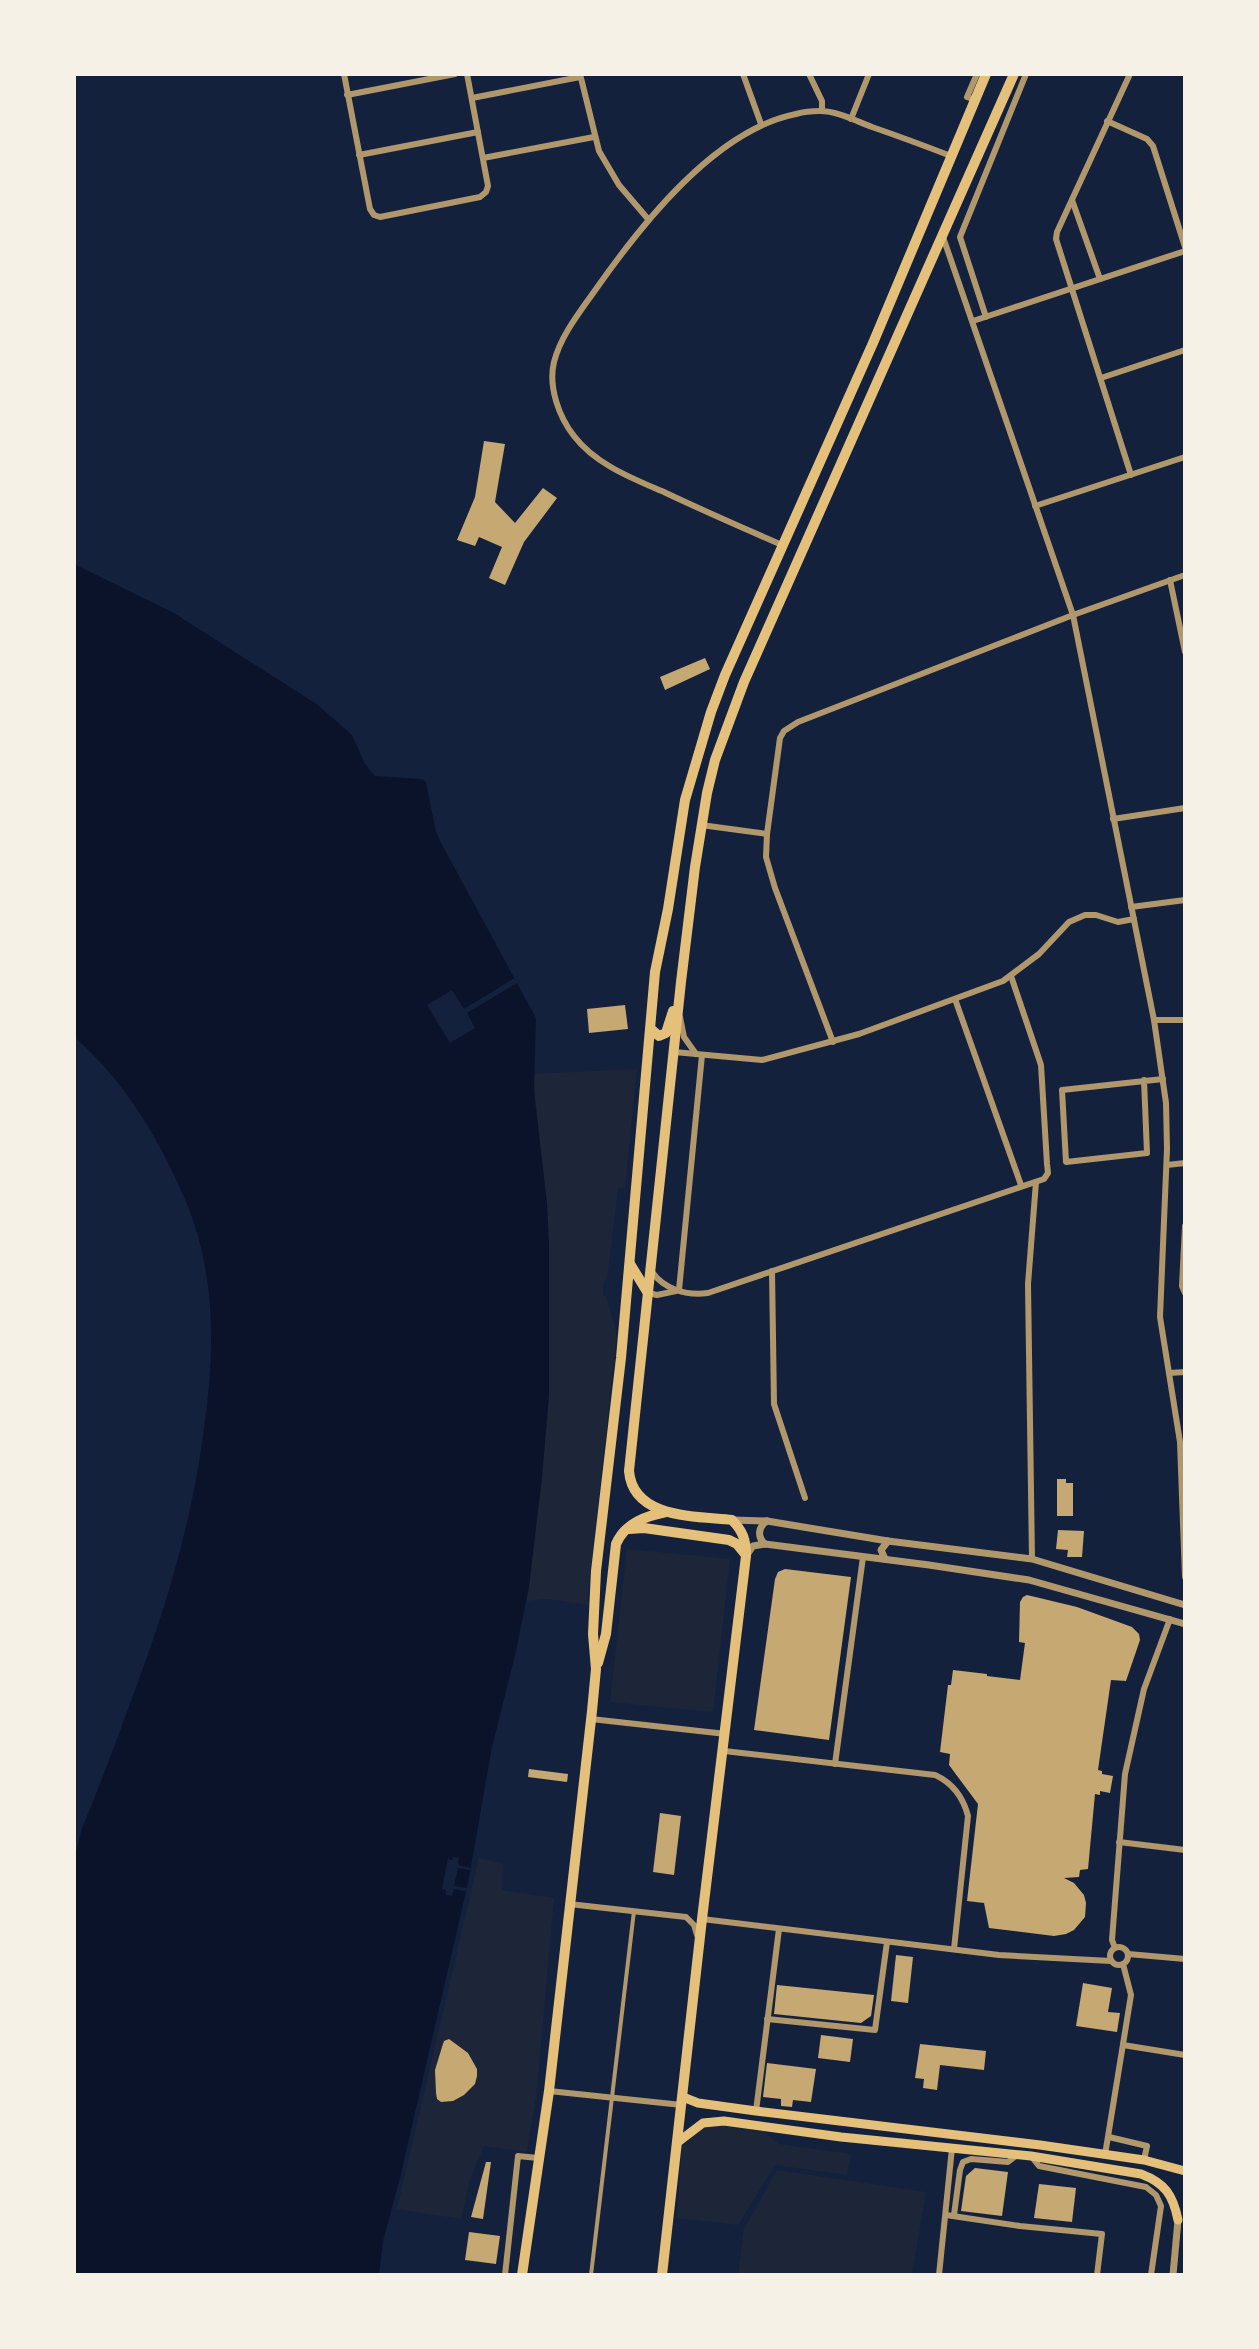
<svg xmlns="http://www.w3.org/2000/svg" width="1259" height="2349" font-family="'Playfair Display',serif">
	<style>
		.green { fill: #1d2539 }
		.water { fill: #0b132b }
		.pier { fill: #14213d }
		.building { fill: #c6a872 }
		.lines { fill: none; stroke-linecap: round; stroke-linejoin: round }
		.pedestrian { stroke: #b1986c; stroke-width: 4 }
		.minor { stroke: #b1986c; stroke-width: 6 }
		.tertiary { stroke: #b1986c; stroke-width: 7 }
		.primary { stroke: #e5c07b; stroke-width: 9 }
		.trunk { stroke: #e5c07b; stroke-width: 10 }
	</style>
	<rect width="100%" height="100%" fill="#14213d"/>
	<g class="green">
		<path d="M 637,1069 L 625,1188 L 618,1188 L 607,1280 L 604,1281 L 603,1295 L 606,1296 L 617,1334 L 587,1602 L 589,1605 L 547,1599 L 526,1601 L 542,1477 L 549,1395 L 549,1245 L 533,1074 Z"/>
		<path d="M 627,1549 L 730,1559 L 713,1712 L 610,1702 Z"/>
		<path d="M 479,1858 L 503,1864 L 502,1890 L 554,1898 L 537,2089 L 527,2152 L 484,2146 L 470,2179 L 461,2219 L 397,2209 Z"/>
		<path d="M 717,2124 L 763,2131 L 779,2144 L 851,2154 L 847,2175 L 775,2165 L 738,2225 L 677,2218 L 682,2143 L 702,2127 Z"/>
		<path d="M 777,2170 L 926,2192 L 912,2275 L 738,2275 L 744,2229 Z"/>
	</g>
	<path class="water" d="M 74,564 L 174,613 L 318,705 L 352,735 L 365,764 L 375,776 L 423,779 L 426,782 L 436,832 L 440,841 L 536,1018 L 534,1091 L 547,1203 L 549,1245 L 549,1395 L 542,1477 L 529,1587 L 516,1651 L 492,1747 L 468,1883 L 400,2178 L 383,2241 L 379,2275 L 74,2275 L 74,1860 L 81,1831 C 99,1788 115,1744 131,1701 C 167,1605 192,1523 205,1421 C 213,1361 215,1299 199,1240 C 191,1209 176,1179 162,1151 C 139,1108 111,1069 74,1037 Z"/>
	<g class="pier">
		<path d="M 518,976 L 520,981 L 467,1013 L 475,1028 L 450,1043 L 427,1005 L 452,990 L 464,1009 Z"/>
		<path d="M 453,1857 L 459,1858 L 458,1865 L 471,1868 L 470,1870 L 458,1868 L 454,1886 L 467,1888 L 466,1891 L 454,1889 L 452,1896 L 446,1895 L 446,1890 L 442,1889 L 448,1859 L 452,1860 Z"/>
	</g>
	<g class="building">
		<path d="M 484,441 L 505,444 L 495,502 L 515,523 L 543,488 L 557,498 L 524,542 L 505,585 L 489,578 L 502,547 L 479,537 L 475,546 L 457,540 L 475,497 Z"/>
		<path d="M 705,658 L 710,669 L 665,690 L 660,677 Z"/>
		<path d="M 625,1005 L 628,1029 L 589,1033 L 587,1009 Z"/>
		<path d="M 1057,1479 L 1066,1479 L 1066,1483 L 1073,1483 L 1073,1516 L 1057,1516 Z"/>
		<path d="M 1058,1530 L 1084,1531 L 1082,1557 L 1067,1557 L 1068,1550 L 1056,1549 Z"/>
		<path d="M 785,1569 L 851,1577 L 829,1740 L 754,1730 L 775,1579 L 778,1572 Z"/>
		<path d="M 1027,1595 L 1077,1607 L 1132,1627 L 1139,1634 L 1140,1640 L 1126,1681 L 1111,1680 L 1098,1770 L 1102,1771 L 1102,1774 L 1113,1776 L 1110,1793 L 1100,1791 L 1100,1795 L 1095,1794 L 1088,1869 L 1080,1870 L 1079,1877 L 1064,1878 L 1074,1883 L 1084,1895 L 1086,1903 L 1085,1917 L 1074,1930 L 1066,1934 L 1054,1936 L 989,1928 L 984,1903 L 967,1901 L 978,1804 L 949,1765 L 950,1754 L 940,1752 L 948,1685 L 951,1685 L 953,1670 L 987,1674 L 987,1676 L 1020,1680 L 1025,1643 L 1019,1642 L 1020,1602 L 1023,1597 Z"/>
		<path d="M 529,1769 L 568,1774 L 567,1782 L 528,1777 Z"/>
		<path d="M 660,1813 L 681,1816 L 674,1875 L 653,1872 Z"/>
		<path d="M 896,1955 L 913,1957 L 908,2003 L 891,2001 Z"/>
		<path d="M 1083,1983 L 1112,1988 L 1108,2012 L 1120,2013 L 1117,2032 L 1076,2026 Z"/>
		<path d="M 777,1985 L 874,1995 L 871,2016 L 861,2023 L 774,2014 Z"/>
		<path d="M 821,2035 L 853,2039 L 850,2062 L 818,2058 Z"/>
		<path d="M 449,2039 L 468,2053 L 477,2069 L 477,2076 L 475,2084 L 464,2095 L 453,2101 L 441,2102 L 437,2099 L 436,2093 L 435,2070 L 442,2047 L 444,2041 Z"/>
		<path d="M 920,2044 L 986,2051 L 984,2070 L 940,2065 L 937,2090 L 923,2088 L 924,2079 L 915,2078 Z"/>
		<path d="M 767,2063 L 816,2069 L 811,2102 L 793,2100 L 792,2107 L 781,2106 L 781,2099 L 763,2097 Z"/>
		<path d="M 486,2162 L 491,2162 L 483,2219 L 471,2217 Z"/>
		<path d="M 975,2168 L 1008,2172 L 1002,2216 L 961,2211 L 966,2176 Z"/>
		<path d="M 1039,2184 L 1076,2188 L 1072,2222 L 1034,2218 Z"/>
		<path d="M 469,2232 L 500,2236 L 496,2264 L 465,2260 Z"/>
	</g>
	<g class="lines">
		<path class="pedestrian" d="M 591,2275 L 634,1911"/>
		<g class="minor">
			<path d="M 344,74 L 370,209 L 374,215 L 380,217 L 480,197 L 486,192 L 488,186 L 467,74"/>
			<path d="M 580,74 L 599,151 L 619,185 L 648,219"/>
			<path d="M 743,74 L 761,124"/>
			<path d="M 809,74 L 822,101 L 822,111"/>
			<path d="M 1130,74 L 1057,232 L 1056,239 L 1131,475"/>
			<path d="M 347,95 L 455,74"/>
			<path d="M 472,98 L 580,77"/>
			<path d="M 975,100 L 967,97 L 977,74"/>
			<path d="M 851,119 L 869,74"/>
			<path d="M 1107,121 L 1147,139 L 1153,146 L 1185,247"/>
			<path d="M 359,155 L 478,132"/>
			<path d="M 483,158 L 594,137"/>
			<path d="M 1072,200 L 1100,279"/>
			<path d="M 943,237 L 1073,615 L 1154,1020 L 1166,1103 L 1167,1149 L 1160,1317 L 1180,1442 L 1185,1577"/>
			<path d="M 986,317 L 960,237 L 1026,74"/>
			<path d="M 973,321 L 1185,251"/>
			<path d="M 1101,378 L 1185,350"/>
			<path d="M 1035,506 L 1185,457"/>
			<path d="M 782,545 C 743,528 704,511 666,493 C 634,479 596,465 574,436 C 559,417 548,387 554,362 C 561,335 580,312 596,289 C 641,225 715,130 796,114 C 803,112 812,111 820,111 C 837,111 856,121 872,127 C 898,136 925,146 951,156"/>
			<path d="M 1170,580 L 1185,652"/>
			<path d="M 1113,819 L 1185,808"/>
			<path d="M 701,825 L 767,834"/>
			<path d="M 1131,907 L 1185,900"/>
			<path d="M 955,999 L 1021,1185"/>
			<path d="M 680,1017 L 684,1037 L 696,1054"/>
			<path d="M 1154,1020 L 1185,1020"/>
			<path d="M 833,1042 L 775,888 L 766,857 L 767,834 L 780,738 L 784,731 L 798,722 L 1073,615 L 1185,575"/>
			<path d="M 674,1052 L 762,1060 L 859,1034 L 1003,981 L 1039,954 L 1069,922 L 1085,915 L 1096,915 L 1118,922 L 1134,919"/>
			<path d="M 1144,1080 L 1147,1153 L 1066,1162 L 1062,1090 L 1163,1079"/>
			<path d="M 1167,1165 L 1185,1163"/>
			<path d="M 1185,1226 L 1182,1286 L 1185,1293"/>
			<path d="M 772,1271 L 774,1404 L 805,1498"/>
			<path d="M 652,1272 C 664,1289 686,1296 708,1293 L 1044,1179 L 1048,1173 L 1047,1164 L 1041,1065 L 1011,976"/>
			<path d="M 679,1290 L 702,1055"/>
			<path d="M 648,1293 L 657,1295 L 676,1291"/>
			<path d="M 1169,1373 L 1185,1372"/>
			<path d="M 1032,1559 L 1028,1284 L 1036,1182"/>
			<path d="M 591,1719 L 726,1734"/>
			<path d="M 724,1751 L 935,1775 C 953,1783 963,1797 968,1816 L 954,1949"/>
			<path d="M 835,1764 L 863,1557"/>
			<path d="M 1119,1842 L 1185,1850"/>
			<path d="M 569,1904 L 686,1917 L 694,1925 L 697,1935"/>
			<path d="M 702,1919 L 999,1955 L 1111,1961"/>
			<circle cx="1119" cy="1956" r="9"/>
			<path d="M 1115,1948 L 1112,1940 L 1125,1774 L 1144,1689 L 1170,1619"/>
			<path d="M 1128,1954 L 1185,1959"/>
			<path d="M 767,2019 L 875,2030 L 887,1942"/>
			<path d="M 1123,2045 L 1185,2055"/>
			<path d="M 549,2091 L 682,2105"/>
			<path d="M 756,2111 L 779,1929"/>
			<path d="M 1109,2137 L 1147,2146 L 1144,2160"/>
			<path d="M 1105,2155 L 1131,1995 L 1123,1964"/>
			<path d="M 1031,2156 L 1039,2166 L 1146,2187 L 1156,2195 L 1161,2206 L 1151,2275"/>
			<path d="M 946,2215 L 1020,2226 L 1102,2234 L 1097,2275"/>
			<path d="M 954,2215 L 960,2170 L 963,2162 L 971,2159 L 1008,2162 L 1017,2155"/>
			<path d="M 505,2275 L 518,2156 L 538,2158"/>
			<path d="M 939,2275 L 952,2148"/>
		</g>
		<g class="tertiary">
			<path d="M 733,1520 L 767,1521 L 888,1541 L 1032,1559 L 1185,1605"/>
			<path d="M 765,1544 C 757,1537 758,1527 767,1521"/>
			<path d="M 746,1556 L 753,1546 L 765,1544 L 929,1565 L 1029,1580 L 1185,1624"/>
			<path d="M 885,1559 L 881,1550 L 888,1541"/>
			<path d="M 1173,2275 L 1178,2220"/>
		</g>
		<g class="primary">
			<path d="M 683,2097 L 698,2103 L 756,2111 L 1040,2145 L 1144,2160 L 1185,2171"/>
			<path d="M 678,2142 L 703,2123 L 724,2121 L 841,2137 L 1031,2156 L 1141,2174 C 1165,2183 1173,2195 1178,2220"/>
		</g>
		<g class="trunk">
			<path d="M 652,1030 L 659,1036 L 666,1033 L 673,1011"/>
			<path d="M 630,1264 L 648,1293"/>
			<path d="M 629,1529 L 644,1528 L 729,1540 L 737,1544 L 746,1555"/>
			<path d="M 598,1663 L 606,1634 L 616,1544 C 625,1523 646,1516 666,1512"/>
			<path d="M 522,2275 L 549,2091 L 592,1711 L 596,1669 L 593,1634 L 596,1571 L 621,1358 L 655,972 L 668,909 L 685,800 L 711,712 L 725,675 L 873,343 L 986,74"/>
			<path d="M 662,2275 L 702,1919 L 746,1556 C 746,1540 743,1531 732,1520 C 696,1516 633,1519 629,1471 L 681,982 L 695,867 L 707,793 L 715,760 L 744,682 L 1014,74"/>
		</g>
	</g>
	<rect width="1259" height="2349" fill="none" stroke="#f6f1e7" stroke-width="152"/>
</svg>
